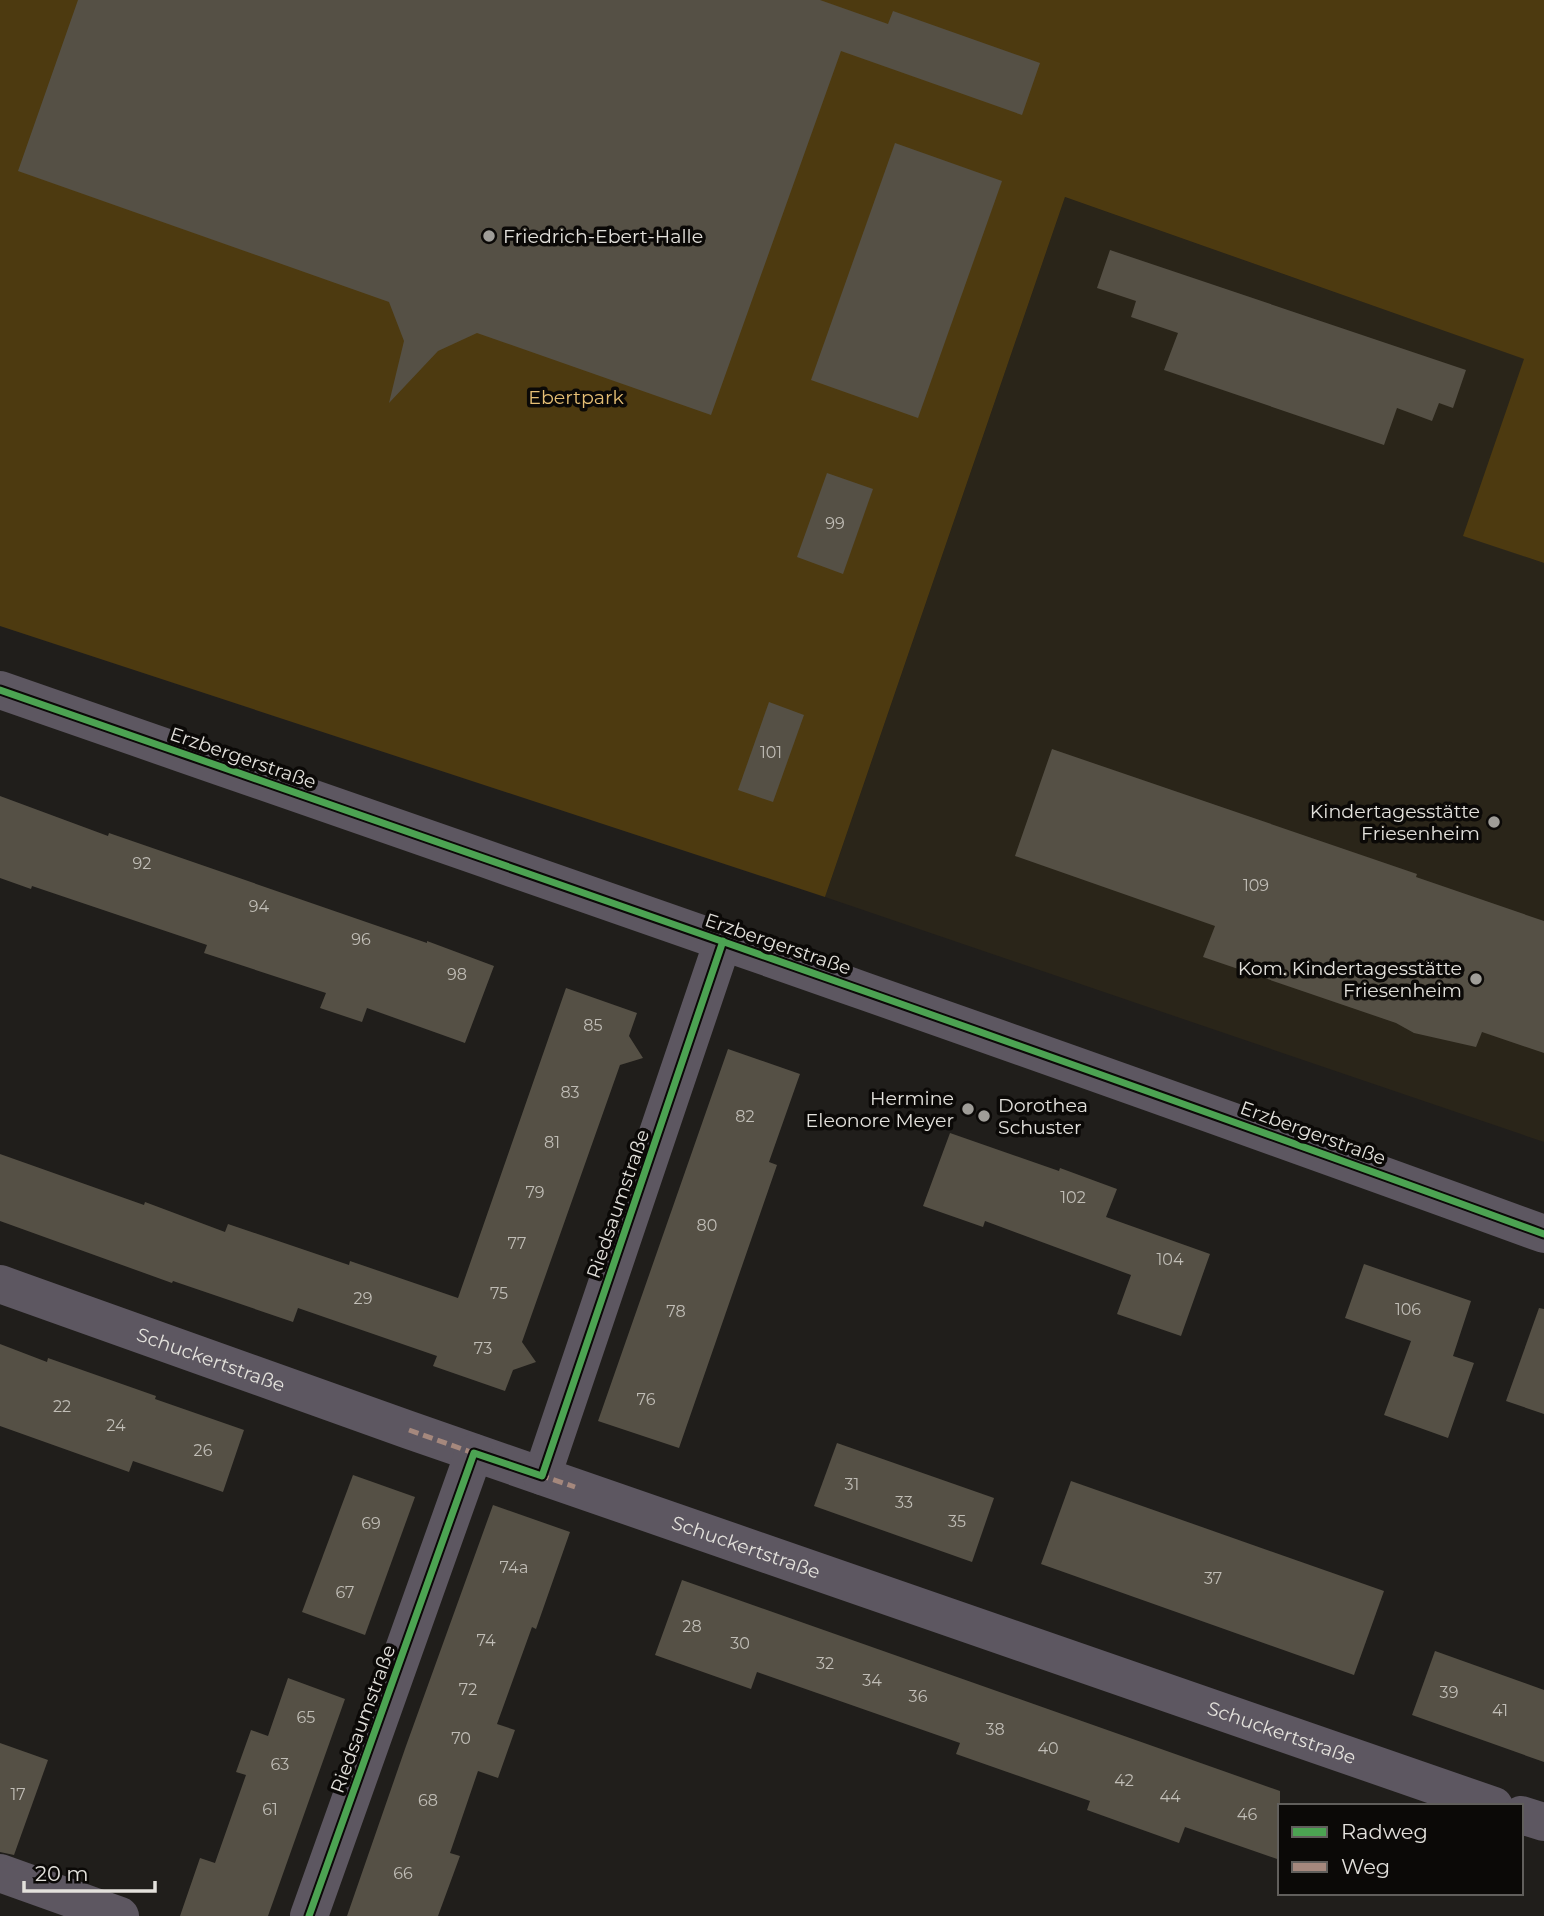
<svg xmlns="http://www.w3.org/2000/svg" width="1544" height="1916" font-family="Montserrat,sans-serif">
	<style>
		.built { fill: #2a2519 }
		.green { fill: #4d3a10 }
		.building { fill: #555045 }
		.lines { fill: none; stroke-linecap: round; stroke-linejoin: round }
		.street { stroke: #5d5761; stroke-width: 38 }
		.quiet { stroke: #a5887d; stroke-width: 5; stroke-dasharray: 10 5; stroke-linecap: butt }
		.cycleway-casing { stroke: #0b0907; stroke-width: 11 }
		.cycleway { stroke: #4ca352; stroke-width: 7 }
		.poi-dot { fill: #9f9d98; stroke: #0b0907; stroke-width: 2.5 }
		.labels { text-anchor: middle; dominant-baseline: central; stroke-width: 7; stroke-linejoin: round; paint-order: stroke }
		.number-label { font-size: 16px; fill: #c0bdb6 }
		.poi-label { font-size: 19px; fill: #e3e1dc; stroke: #0b0907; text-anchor: end }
		.park-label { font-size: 19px; fill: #e6bf75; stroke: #0b0907 }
		.street-label { font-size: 19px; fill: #e3e1dc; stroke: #0b0907 }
	</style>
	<rect width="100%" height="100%" fill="#201e1b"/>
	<path class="built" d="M 1065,197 L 1525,359 L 1464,535 L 1544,563 L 1544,1142 L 825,897 Z"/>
	<path class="green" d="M 0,0 L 1544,0 L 1544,563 L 1463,536 L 1524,359 L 1065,197 L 825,897 L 0,626 Z"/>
	<g class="building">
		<path d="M 78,0 L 820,0 L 888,24 L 893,11 L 1040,63 L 1022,115 L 841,51 L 711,415 L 477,333 L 438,351 L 389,403 L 404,341 L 389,302 L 18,171 Z"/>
		<path d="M 895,143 L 1002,181 L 918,418 L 811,380 Z"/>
		<path d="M 1110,250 L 1466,370 L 1453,408 L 1439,403 L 1432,421 L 1397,408 L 1384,445 L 1164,370 L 1178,333 L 1131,317 L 1136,301 L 1097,288 Z"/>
		<path d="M 827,473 L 873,489 L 843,574 L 797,557 Z"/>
		<path d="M 769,702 L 804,715 L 773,802 L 738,790 Z"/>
		<path d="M 1052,749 L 1417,874 L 1416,877 L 1544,921 L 1544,1053 L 1482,1032 L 1476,1047 L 1414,1033 L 1396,1023 L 1203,957 L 1215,926 L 1015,856 Z"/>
		<path d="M 0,796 L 108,836 L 109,833 L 427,943 L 427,941 L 494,966 L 465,1043 L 367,1008 L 362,1022 L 320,1008 L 326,993 L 204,953 L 207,945 L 32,886 L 31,889 L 0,878 Z"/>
		<path d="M 566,988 L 637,1013 L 629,1036 L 643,1058 L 620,1065 L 522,1342 L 536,1362 L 513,1370 L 505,1391 L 433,1366 L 437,1356 L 298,1308 L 293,1322 L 173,1281 L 172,1283 L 0,1221 L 0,1154 L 144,1205 L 145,1202 L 225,1232 L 228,1224 L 349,1265 L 350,1261 L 458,1298 Z"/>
		<path d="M 728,1049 L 800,1074 L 769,1162 L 777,1165 L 679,1448 L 598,1421 Z"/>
		<path d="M 950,1133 L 1059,1171 L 1060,1168 L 1117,1189 L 1106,1217 L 1210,1254 L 1181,1336 L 1117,1314 L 1131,1275 L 985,1221 L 983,1227 L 923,1206 Z"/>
		<path d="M 1364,1264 L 1471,1301 L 1453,1356 L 1474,1363 L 1448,1438 L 1384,1415 L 1411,1341 L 1345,1318 Z"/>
		<path d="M 1539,1308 L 1544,1309 L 1544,1414 L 1506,1401 Z"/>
		<path d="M 0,1344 L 47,1362 L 48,1358 L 156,1396 L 155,1399 L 244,1430 L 223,1492 L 133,1461 L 129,1472 L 0,1426 Z"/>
		<path d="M 837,1443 L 994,1498 L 972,1562 L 814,1506 Z"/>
		<path d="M 353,1475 L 415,1497 L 365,1635 L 302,1612 Z"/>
		<path d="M 1071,1481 L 1384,1591 L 1354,1675 L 1041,1564 Z"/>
		<path d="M 493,1505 L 570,1532 L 536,1629 L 532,1627 L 497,1724 L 515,1730 L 498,1778 L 478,1771 L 450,1853 L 460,1856 L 438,1916 L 347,1916 L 406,1746 Z"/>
		<path d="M 682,1580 L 1280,1791 L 1280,1860 L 1185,1827 L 1179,1843 L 1087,1810 L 1090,1801 L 956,1754 L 960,1743 L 757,1672 L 751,1689 L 655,1655 Z"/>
		<path d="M 1435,1651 L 1544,1690 L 1544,1762 L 1412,1715 Z"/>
		<path d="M 288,1678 L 345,1699 L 268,1916 L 180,1916 L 200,1858 L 215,1863 L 246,1775 L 236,1772 L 251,1730 L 268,1736 Z"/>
		<path d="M 0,1743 L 48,1760 L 14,1855 L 0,1852 Z"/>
	</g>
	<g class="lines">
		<g class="street">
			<path d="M 0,690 C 515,869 1031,1047 1544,1234"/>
			<path id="s1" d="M 0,1284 L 409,1430 L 1494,1806"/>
			<path d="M 542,1476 L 723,941"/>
			<path d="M 1521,1815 L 1544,1822"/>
			<path d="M 0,1873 L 120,1916"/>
			<path d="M 309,1916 L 474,1453"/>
		</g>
		<g class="quiet">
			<path d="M 409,1430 L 479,1455"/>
			<path d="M 539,1475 L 575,1487"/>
		</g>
		<g class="cycleway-casing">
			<g id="cycleway">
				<path d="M 0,690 C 515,869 1031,1047 1544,1234"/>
				<path d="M 309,1916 L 474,1453 L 542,1476 L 723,941"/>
			</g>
		</g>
		<use href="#cycleway" class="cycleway"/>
	</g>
	<g class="poi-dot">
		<circle cx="489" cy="236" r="7"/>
		<circle cx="1494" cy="822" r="7"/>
		<circle cx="1476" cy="979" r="7"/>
		<circle cx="968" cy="1109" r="7"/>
		<circle cx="984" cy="1116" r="7"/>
	</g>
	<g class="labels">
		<g class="number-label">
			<text x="835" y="523">99</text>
			<text x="771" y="752">101</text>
			<text x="142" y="863">92</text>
			<text x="1256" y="885">109</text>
			<text x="259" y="906">94</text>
			<text x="361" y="939">96</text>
			<text x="457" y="974">98</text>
			<text x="593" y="1025">85</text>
			<text x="570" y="1092">83</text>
			<text x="745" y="1116">82</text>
			<text x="552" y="1142">81</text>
			<text x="535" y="1192">79</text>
			<text x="1073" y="1197">102</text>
			<text x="707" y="1225">80</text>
			<text x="517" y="1243">77</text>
			<text x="1170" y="1259">104</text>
			<text x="499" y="1293">75</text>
			<text x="363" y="1298">29</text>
			<text x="1408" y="1309">106</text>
			<text x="676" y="1311">78</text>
			<text x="483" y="1348">73</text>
			<text x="646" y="1399">76</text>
			<text x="62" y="1406">22</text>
			<text x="116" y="1425">24</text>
			<text x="203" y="1450">26</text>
			<text x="852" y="1484">31</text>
			<text x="904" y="1502">33</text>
			<text x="957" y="1521">35</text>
			<text x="371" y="1523">69</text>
			<text x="514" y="1567">74a</text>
			<text x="1213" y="1578">37</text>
			<text x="345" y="1592">67</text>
			<text x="692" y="1626">28</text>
			<text x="486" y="1640">74</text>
			<text x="740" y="1643">30</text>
			<text x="825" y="1663">32</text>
			<text x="872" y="1680">34</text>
			<text x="468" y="1689">72</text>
			<text x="1449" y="1692">39</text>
			<text x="918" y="1696">36</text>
			<text x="1500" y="1710">41</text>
			<text x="306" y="1717">65</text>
			<text x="995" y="1729">38</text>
			<text x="461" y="1738">70</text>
			<text x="1048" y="1748">40</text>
			<text x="280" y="1764">63</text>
			<text x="1124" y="1780">42</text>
			<text x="18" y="1794">17</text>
			<text x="1170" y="1796">44</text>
			<text x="428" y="1800">68</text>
			<text x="270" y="1809">61</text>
			<text x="1247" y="1814">46</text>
			<text x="403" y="1873">66</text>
		</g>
		<g class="poi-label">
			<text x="503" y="236" text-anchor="start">Friedrich-Ebert-Halle</text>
			<text x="1480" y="811">Kindertagesstätte<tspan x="1480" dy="22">Friesenheim</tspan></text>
			<text x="1462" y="968">Kom. Kindertagesstätte<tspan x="1462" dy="22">Friesenheim</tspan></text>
			<text x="954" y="1098">Hermine<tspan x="954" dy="22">Eleonore Meyer</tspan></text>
			<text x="998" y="1105" text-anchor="start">Dorothea<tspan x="998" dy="22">Schuster</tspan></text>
		</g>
		<g class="park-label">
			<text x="576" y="397">Ebertpark</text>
		</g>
		<g class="street-label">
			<text transform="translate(243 758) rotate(19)">Erzbergerstraße</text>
			<text transform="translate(778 944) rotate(19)">Erzbergerstraße</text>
			<text transform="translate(1313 1133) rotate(20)">Erzbergerstraße</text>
			<text transform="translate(618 1204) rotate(-71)">Riedsaumstraße</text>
			<text stroke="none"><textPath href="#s1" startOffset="224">Schuckertstraße</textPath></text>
			<text stroke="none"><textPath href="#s1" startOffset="791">Schuckertstraße</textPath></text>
			<text transform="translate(363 1719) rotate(-70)">Riedsaumstraße</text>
			<text stroke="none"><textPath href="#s1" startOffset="1358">Schuckertstraße</textPath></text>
		</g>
	</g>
	<rect x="1278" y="1804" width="245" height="91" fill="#0b0907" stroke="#615f5c" stroke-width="2"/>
	<rect x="1292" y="1827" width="35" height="10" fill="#4ca352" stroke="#615f5c" stroke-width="2"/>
	<text x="1341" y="1839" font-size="21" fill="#e3e1dc">Radweg</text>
	<rect x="1292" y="1862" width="35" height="10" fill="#a5887d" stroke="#615f5c" stroke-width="2"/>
	<text x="1341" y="1874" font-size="21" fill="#e3e1dc">Weg</text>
	<path d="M24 1881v10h131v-10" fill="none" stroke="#e3e1dc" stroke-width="3.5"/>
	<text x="35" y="1881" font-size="21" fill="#e3e1dc" stroke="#0b0907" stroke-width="5" paint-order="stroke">20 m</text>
</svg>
